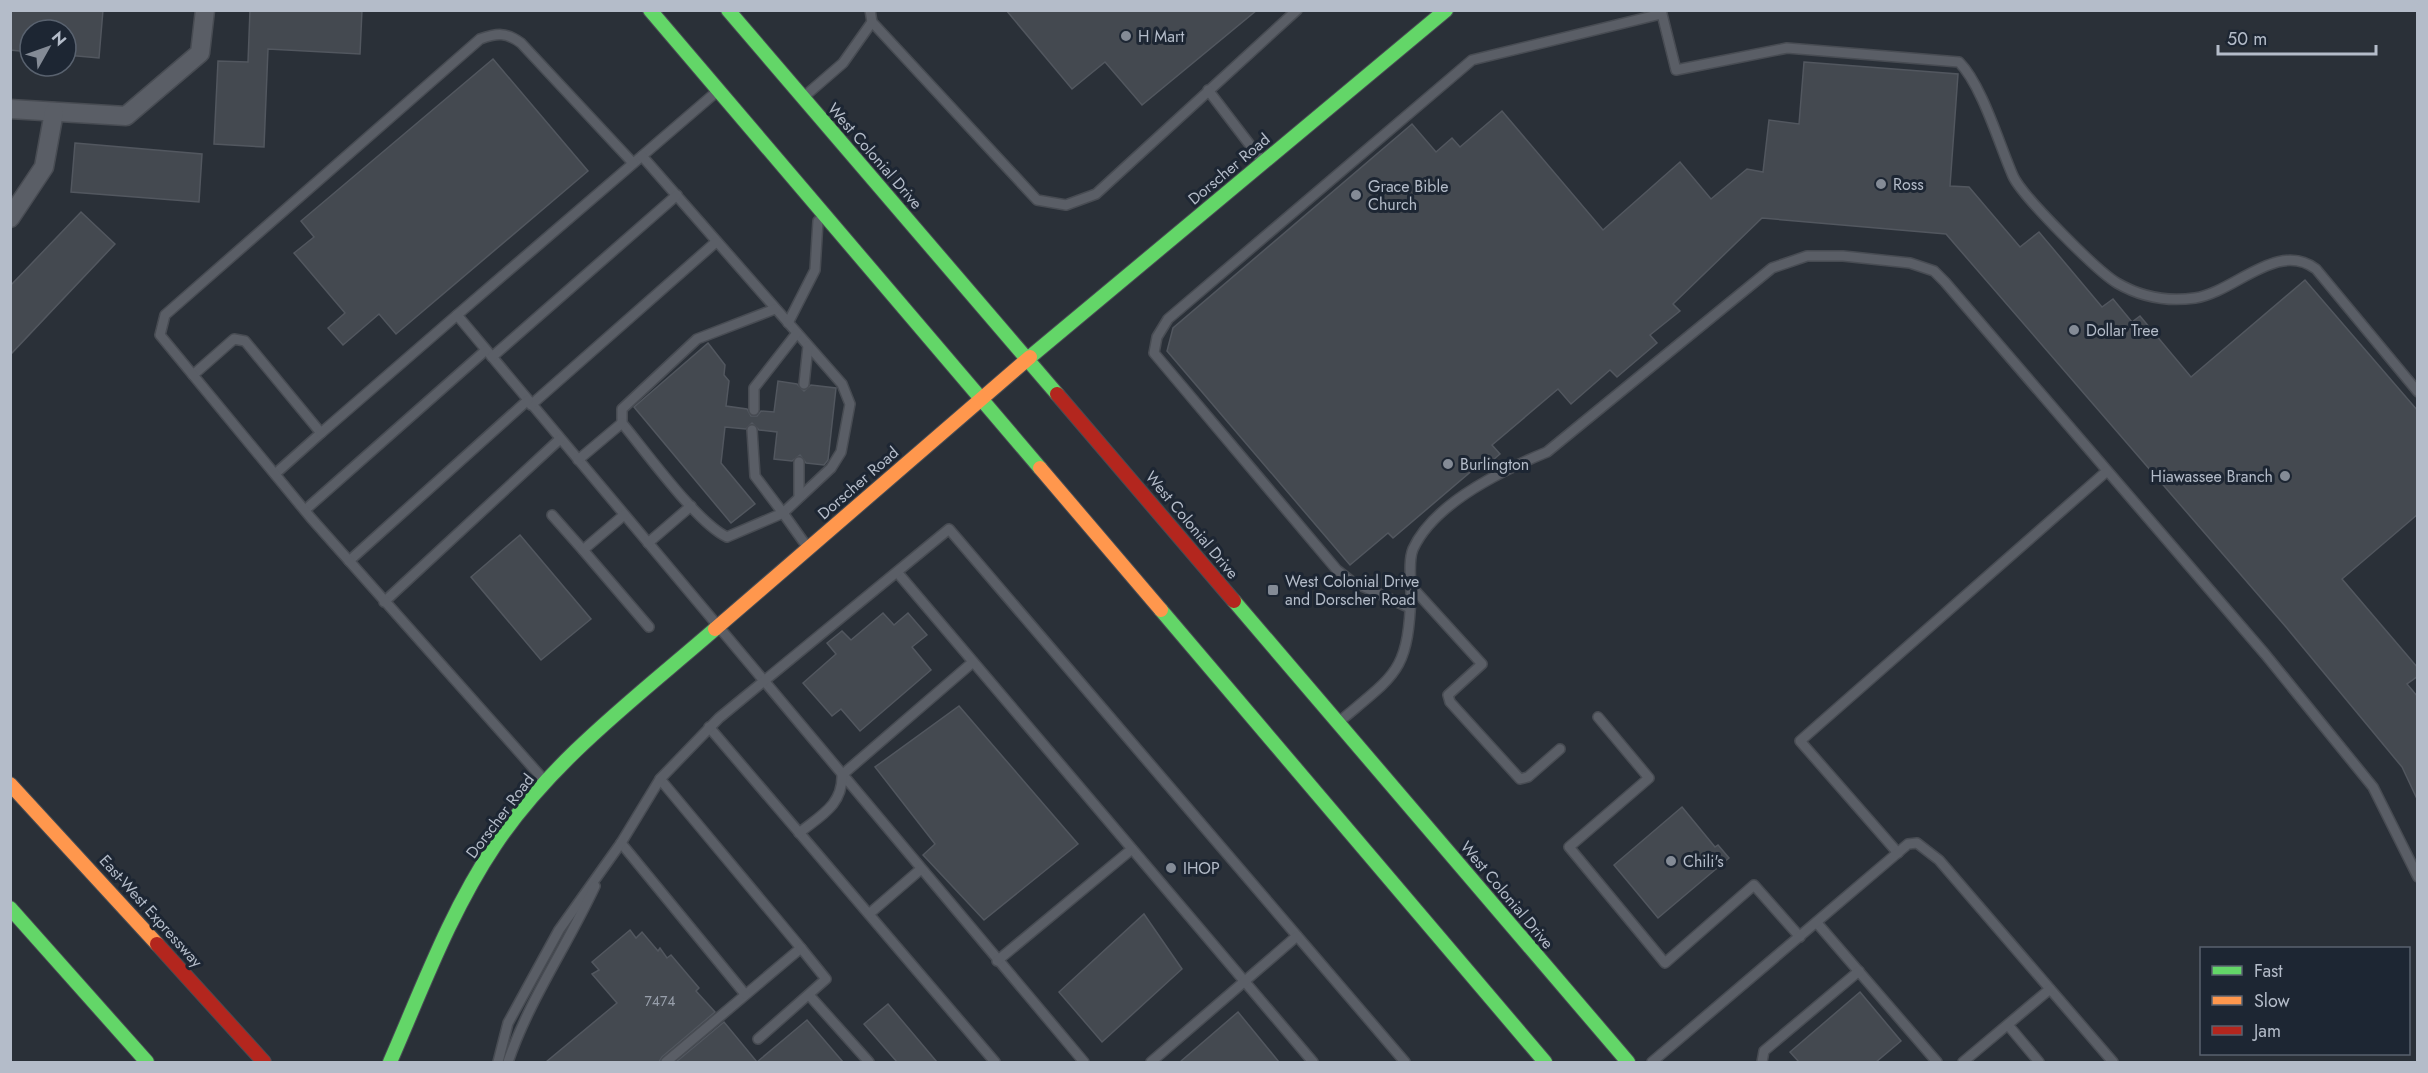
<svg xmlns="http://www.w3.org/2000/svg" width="2428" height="1073" font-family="Jost,sans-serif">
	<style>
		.building { fill: #444950; stroke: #52575f; stroke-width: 1.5 }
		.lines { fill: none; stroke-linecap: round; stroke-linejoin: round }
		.lane-casing { stroke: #484c53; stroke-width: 12 }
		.street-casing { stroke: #484c53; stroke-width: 21 }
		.fast-casing { stroke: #484c53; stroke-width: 16 }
		.slow-casing { stroke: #484c53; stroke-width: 16 }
		.jam-casing { stroke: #484c53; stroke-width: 16 }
		.lane { stroke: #5a5e66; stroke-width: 9 }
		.street { stroke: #5a5e66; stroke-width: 18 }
		.fast { stroke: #63d668; stroke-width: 14 }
		.slow { stroke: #ff974d; stroke-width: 14 }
		.jam { stroke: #b3261e; stroke-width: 14 }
		.poi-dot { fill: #848b96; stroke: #1d2633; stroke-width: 2 }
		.labels { text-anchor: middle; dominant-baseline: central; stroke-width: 6; stroke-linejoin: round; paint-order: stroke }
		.number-label { font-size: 14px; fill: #989fab }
		.poi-label { font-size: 16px; fill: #b4bcc9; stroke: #1d2633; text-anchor: start }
		.street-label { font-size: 16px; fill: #b4bcc9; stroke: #1d2633 }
	</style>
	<rect width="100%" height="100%" fill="#2a3038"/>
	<g class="building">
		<path d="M 10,10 L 103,10 L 99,58 L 66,55 L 66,30 L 30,30 L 30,52 L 10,50 Z"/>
		<path d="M 250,10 L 362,10 L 360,54 L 268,49 L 264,147 L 214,144 L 218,61 L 248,62 Z"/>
		<path d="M 1006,10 L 1257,10 L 1142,105 L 1105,62 L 1072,89 Z"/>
		<path d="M 493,59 L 588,171 L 396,334 L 379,314 L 343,345 L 328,328 L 345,313 L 294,253 L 314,237 L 301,221 Z"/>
		<path d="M 1804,62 L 1958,74 L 1950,186 L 1969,187 L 2020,247 L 2039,232 L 2102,307 L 2113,299 L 2132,322 L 2140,316 L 2191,377 L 2305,280 L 2418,411 L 2418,514 L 2342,579 L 2418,668 L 2418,676 L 2407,684 L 2418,697 L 2418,801 L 2402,767 L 2286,627 L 1946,234 L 1762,218 L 1673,304 L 1680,311 L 1650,335 L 1657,343 L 1617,377 L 1610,370 L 1571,404 L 1558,389 L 1492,445 L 1500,454 L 1485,467 L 1481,463 L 1393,538 L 1388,533 L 1350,565 L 1167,351 L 1173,328 L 1412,124 L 1436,152 L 1452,138 L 1460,147 L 1502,111 L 1603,230 L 1680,162 L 1711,199 L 1747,169 L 1763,172 L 1769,120 L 1799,124 Z"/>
		<path d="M 75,143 L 202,154 L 199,202 L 71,192 Z"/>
		<path d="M 81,212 L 115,244 L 10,355 L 10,286 Z"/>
		<path d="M 708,343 L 725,365 L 724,375 L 729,381 L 726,406 L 747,409 L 751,416 L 757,416 L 761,411 L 774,412 L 778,381 L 797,384 L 804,391 L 811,385 L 836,388 L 828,460 L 824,465 L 806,463 L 800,455 L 792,461 L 774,459 L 777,432 L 759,430 L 752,423 L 746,429 L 725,427 L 721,463 L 755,504 L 731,523 L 634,407 Z"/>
		<path d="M 520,535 L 591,619 L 541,660 L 471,577 Z"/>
		<path d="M 883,613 L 894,625 L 908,613 L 927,635 L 912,647 L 931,670 L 860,731 L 841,709 L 832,716 L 803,683 L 836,654 L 827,643 L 842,631 L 851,640 Z"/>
		<path d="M 959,706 L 1078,844 L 984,920 L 923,855 L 935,844 L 875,767 Z"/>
		<path d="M 1682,807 L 1715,847 L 1718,845 L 1729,858 L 1658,918 L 1614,865 Z"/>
		<path d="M 1144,914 L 1182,969 L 1102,1042 L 1059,992 Z"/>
		<path d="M 630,930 L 636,938 L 642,932 L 658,951 L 660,948 L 667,958 L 671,955 L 699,988 L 696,991 L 715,1012 L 662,1057 L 659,1062 L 546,1062 L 617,1003 L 592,974 L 599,970 L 592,962 Z"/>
		<path d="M 1860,992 L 1901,1041 L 1876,1062 L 1799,1062 L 1790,1052 Z"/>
		<path d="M 888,1004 L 937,1062 L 897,1062 L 864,1024 Z"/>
		<path d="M 1238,1012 L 1279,1062 L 1180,1062 Z"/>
		<path d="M 807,1020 L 843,1062 L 676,1062 L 724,1022 L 757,1062 Z"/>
	</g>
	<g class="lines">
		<g class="lane-casing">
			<g id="lane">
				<path d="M 870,10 L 872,22 L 1037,200 L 1066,205 L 1096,194 L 1297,10"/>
				<path d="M 1661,10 L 1676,70 L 1787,48 L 1959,62 C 1982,85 1999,144 2013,176 C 2022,196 2097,271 2117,283 C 2141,297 2167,302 2195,298 C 2235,292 2277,240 2316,269 L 2418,392"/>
				<path d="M 1208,90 L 1263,162"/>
				<path d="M 714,94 L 457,315 L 1084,1062"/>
				<path d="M 806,95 L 843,63 L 872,22"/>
				<path d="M 642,156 L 842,384 L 850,404 L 841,452 L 831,468 L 783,513 L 808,548"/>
				<path d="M 788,323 L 815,270 L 818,221"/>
				<path d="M 492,357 L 677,195"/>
				<path d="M 193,375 L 234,339 L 245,341 L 321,433 L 275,474"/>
				<path d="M 804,384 L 808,346"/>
				<path d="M 531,405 L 716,242"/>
				<path d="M 754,410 L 754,388 L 797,333"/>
				<path d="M 752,430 L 755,476 L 783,513 L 727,537 C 697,523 646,452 622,423 L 622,409 L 697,339 L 775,309"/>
				<path d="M 321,433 L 457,315"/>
				<path d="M 578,460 L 622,423"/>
				<path d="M 799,497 L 799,462"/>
				<path d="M 305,510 L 486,350"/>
				<path d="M 552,515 L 583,550"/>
				<path d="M 624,515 L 583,550 L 649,627"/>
				<path d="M 648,543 L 691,506"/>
				<path d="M 349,561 L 528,400"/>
				<path d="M 897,572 L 1313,1062"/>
				<path d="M 1411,586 L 1482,664 L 1448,695 L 1450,702 L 1520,779 L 1528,777 L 1560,749"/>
				<path d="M 384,602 L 560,439"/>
				<path d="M 1410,608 L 1351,581 L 1337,570 L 1154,353 L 1157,337 L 1168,319 L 1472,60 L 1661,14"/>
				<path d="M 1598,717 L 1649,778 L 1569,847 L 1665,963 L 1754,885 L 1800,937"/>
				<path d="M 1340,721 C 1397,673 1408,672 1411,594 C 1411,581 1408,561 1413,549 C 1434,503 1503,470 1547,452 L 1772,268 L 1807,256 L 1843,256 L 1910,263 L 1934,271 L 1945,282 L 2265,654 L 2373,787 L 2418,877"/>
				<path d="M 709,727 L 995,1062"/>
				<path d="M 660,779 L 801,948 L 666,1062"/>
				<path d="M 544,780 L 311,518 L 160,335 L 165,315 L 480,39 C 497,33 506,32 521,43 L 633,163"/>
				<path d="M 799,833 C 820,816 843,805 842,775 L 973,662"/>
				<path d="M 621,843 L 745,994"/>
				<path d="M 1898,853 L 1800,741 L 2107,471"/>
				<path d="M 869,914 L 921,869"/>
				<path d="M 1817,923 L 1937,1062"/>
				<path d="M 997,961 L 1132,849"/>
				<path d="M 809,995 L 869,1062"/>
				<path d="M 2008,1025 L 2039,1062"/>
				<path d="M 758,1039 L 826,979 L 801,948"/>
				<path d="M 498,1062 L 508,1023 L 559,930 L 621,843 L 660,779 L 719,718 L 949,529 L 1405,1062"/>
				<path d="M 508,1062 C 529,1000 567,946 595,886"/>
				<path d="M 1151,1062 L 1297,936"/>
				<path d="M 1652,1062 L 1908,844 L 1917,843 L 1939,860 L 2113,1062"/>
				<path d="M 1762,1062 L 1764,1051 L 1859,971"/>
				<path d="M 1963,1062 L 2050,989"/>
			</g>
		</g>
		<g class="street-casing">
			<g id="street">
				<path d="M 10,109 L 126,116 L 200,53 L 205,10"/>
				<path d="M 10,218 L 44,167 L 54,112"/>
			</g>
		</g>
		<g class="fast-casing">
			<g id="fast">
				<path d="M 650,10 L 1040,468"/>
				<path d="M 728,10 L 1057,394"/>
				<path d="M 1030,357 L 1446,10"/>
				<path d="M 1234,601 L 1628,1062"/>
				<path d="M 1161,610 L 1545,1062"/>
				<path d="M 10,908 L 147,1062"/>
				<path d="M 390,1062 C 422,989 450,912 495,845 C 552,760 638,696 715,629"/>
			</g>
		</g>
		<g class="slow-casing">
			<g id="slow">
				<path d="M 1040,468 L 1161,610"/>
				<path d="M 715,629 L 1030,357"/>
				<path d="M 10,784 L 157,944"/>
			</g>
		</g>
		<g class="jam-casing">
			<g id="jam">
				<path d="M 1057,394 L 1234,601"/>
				<path d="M 157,944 L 264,1062"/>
			</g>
		</g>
		<use href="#lane" class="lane"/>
		<use href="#street" class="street"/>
		<use href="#fast" class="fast"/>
		<use href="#slow" class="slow"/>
		<use href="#jam" class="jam"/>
	</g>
	<g class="poi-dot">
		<circle cx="1126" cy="36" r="6"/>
		<circle cx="1881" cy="184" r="6"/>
		<circle cx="1356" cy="195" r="6"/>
		<circle cx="2074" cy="330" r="6"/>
		<circle cx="1448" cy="464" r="6"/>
		<circle cx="2285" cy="476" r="6"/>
		<rect x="1267" y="584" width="12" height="12" rx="3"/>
		<circle cx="1671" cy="861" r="6"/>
		<circle cx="1171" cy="868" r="6"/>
	</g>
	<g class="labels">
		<g class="number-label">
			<text x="660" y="1001">7474</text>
		</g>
		<g class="poi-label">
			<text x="1138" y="36">H Mart</text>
			<text x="1893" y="184">Ross</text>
			<text x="1368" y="186">Grace Bible<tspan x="1368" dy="18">Church</tspan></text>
			<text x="2086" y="330">Dollar Tree</text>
			<text x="1460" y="464">Burlington</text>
			<text x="2273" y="476" text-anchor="end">Hiawassee Branch</text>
			<text x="1285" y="581">West Colonial Drive<tspan x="1285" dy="18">and Dorscher Road</tspan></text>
			<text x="1683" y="861">Chili's</text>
			<text x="1183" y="868">IHOP</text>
		</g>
		<g class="street-label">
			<text transform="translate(875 156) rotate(49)">West Colonial Drive</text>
			<text transform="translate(1229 169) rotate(-40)">Dorscher Road</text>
			<text transform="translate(858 483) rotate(-41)">Dorscher Road</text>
			<text transform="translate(1192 525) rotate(50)">West Colonial Drive</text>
			<text transform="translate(500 816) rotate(-53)">Dorscher Road</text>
			<text transform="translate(1507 895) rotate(50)">West Colonial Drive</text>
			<text transform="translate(151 911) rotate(48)">East-West Expressway</text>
		</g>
	</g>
	<rect width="2428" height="1073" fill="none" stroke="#b4bcc9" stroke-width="24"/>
	<rect x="2200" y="947" width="210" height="108" fill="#1d2633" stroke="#59626f" stroke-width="1.5"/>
	<rect x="2212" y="966" width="30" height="9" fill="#63d668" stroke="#59626f" stroke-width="1.5"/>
	<text x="2254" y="977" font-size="18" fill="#b4bcc9">Fast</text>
	<rect x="2212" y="996" width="30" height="9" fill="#ff974d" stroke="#59626f" stroke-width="1.5"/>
	<text x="2254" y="1007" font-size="18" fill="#b4bcc9">Slow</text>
	<rect x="2212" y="1026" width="30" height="9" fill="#b3261e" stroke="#59626f" stroke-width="1.5"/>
	<text x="2254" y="1037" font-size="18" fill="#b4bcc9">Jam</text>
	<g transform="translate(48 48) rotate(50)"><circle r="28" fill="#1d2633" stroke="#59626f" stroke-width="1.5"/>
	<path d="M0-4.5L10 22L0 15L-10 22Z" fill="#848b96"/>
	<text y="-9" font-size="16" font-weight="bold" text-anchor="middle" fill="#b4bcc9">N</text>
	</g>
	<path d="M2218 45v9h158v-9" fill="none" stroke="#b4bcc9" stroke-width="3"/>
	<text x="2227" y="45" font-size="18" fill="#b4bcc9" stroke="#1d2633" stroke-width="4.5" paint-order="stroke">50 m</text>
</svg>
